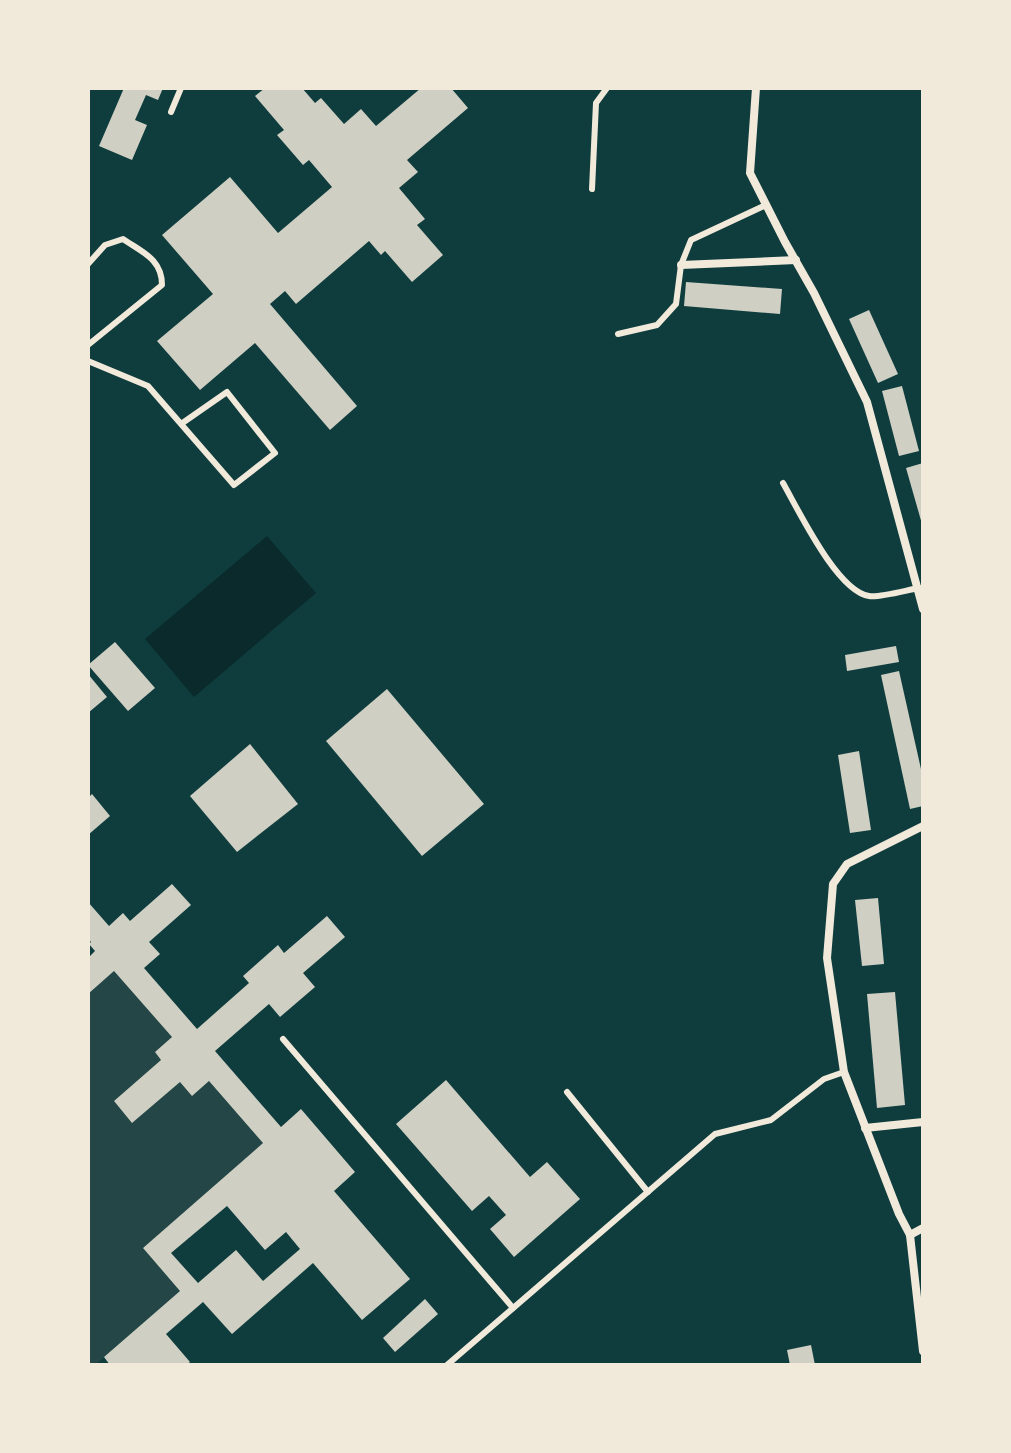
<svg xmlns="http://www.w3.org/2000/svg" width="1011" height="1453" font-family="'PT Sans Narrow',sans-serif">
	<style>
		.green { fill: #244646 }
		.water { fill: #0a2a2b }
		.building { fill: #cfcfc3; fill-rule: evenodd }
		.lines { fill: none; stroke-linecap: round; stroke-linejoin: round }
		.service { stroke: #f1e9da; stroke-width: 6 }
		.minor { stroke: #f1e9da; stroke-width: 8 }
	</style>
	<rect width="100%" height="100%" fill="#0f3d3e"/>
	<path class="green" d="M 114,971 L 172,1037 L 155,1052 L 161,1060 L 114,1101 L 132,1122 L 180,1082 L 192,1095 L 209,1081 L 263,1143 L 143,1248 L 180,1291 L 95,1365 L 88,1365 L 88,994 Z"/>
	<path class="water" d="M 267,536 L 316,593 L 194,697 L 145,639 Z"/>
	<g class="building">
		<path d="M 124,88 L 163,88 L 158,100 L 146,95 L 135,120 L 147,125 L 132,160 L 99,146 Z"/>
		<path d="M 265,88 L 302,88 L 315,103 L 321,98 L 344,124 L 361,109 L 376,126 L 421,88 L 451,88 L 468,108 L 407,160 L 418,172 L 399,188 L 425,219 L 417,225 L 443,255 L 412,282 L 385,251 L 381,255 L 369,241 L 296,304 L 285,291 L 270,304 L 357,406 L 330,430 L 255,343 L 200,390 L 157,341 L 213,294 L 162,235 L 230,177 L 278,233 L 332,187 L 309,160 L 303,165 L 277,135 L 284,130 L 255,96 Z"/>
		<path d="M 686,282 L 782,289 L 780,314 L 684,306 Z"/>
		<path d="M 869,310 L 898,374 L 878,383 L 849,319 Z"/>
		<path d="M 902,386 L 919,451 L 899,456 L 882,391 Z"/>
		<path d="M 923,463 L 923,524 L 922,524 L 906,468 Z"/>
		<path d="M 115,642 L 155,688 L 128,711 L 88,665 Z"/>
		<path d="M 896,646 L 899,662 L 847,671 L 845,655 Z"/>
		<path d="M 899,671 L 923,778 L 923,806 L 910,809 L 881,675 Z"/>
		<path d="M 88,674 L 107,697 L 88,713 Z"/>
		<path d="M 387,689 L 484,804 L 422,856 L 326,741 Z"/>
		<path d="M 250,744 L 298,804 L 237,852 L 190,796 Z"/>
		<path d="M 859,751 L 871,830 L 850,833 L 838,755 Z"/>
		<path d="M 92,794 L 110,816 L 88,835 L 88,798 Z"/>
		<path d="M 172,884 L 191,905 L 149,942 L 160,954 L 144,968 L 197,1029 L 249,983 L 243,976 L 278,945 L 284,953 L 327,916 L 345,937 L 303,973 L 315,987 L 280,1017 L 269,1004 L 215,1051 L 281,1127 L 301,1109 L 355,1172 L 334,1191 L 410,1279 L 362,1320 L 313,1263 L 232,1334 L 203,1302 L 166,1334 L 190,1362 L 186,1365 L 110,1365 L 104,1357 L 180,1291 L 143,1248 L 263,1143 L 209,1081 L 192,1096 L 180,1082 L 132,1123 L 114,1101 L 161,1060 L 155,1052 L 172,1037 L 114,971 L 88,994 L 88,958 L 95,951 L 89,944 L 91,942 L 88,938 L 88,902 L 109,926 L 123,913 L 130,921 ZM 227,1206 L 265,1250 L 286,1232 L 300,1249 L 263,1281 L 236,1250 L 198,1283 L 171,1253 Z"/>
		<path d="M 878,898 L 884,964 L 862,966 L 855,900 Z"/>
		<path d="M 895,992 L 905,1105 L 877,1108 L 867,994 Z"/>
		<path d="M 446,1080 L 530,1177 L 547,1162 L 580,1199 L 514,1257 L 490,1229 L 506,1215 L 489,1196 L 472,1211 L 396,1124 Z"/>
		<path d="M 425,1299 L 438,1314 L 395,1352 L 383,1338 Z"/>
		<path d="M 811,1345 L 815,1365 L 790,1365 L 787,1350 Z"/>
	</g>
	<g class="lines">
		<g class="service">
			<path d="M 171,112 L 181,88"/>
			<path d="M 592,189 L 596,103 L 607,88"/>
			<path d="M 88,264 L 105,245 L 123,239 C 142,252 162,259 162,285 L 88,345"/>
			<path d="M 618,334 L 657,325 L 676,304 L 681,265 L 691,240 L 766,205"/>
			<path d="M 88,361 L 148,386 L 234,485 L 275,453 L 227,392 L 181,424"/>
			<path d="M 783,483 C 799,511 837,591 869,596 C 879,598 907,590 919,588"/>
			<path d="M 283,1039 L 513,1308"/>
			<path d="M 567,1092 L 648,1192"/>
			<path d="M 447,1365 L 715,1134 L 771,1120 L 824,1079 L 844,1072"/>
		</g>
		<g class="minor">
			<path d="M 756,88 L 750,173 L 785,242 L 814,293 L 867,402 L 923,609"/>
			<path d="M 681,265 L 796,260"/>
			<path d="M 923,826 L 847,864 L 833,884 L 827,958 L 844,1072 L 899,1214 L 910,1235 L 923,1351"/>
			<path d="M 865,1128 L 923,1122"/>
			<path d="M 910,1235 L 923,1228"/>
		</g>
	</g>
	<rect width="1011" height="1453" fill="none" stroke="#f1e9da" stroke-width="180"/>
</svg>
